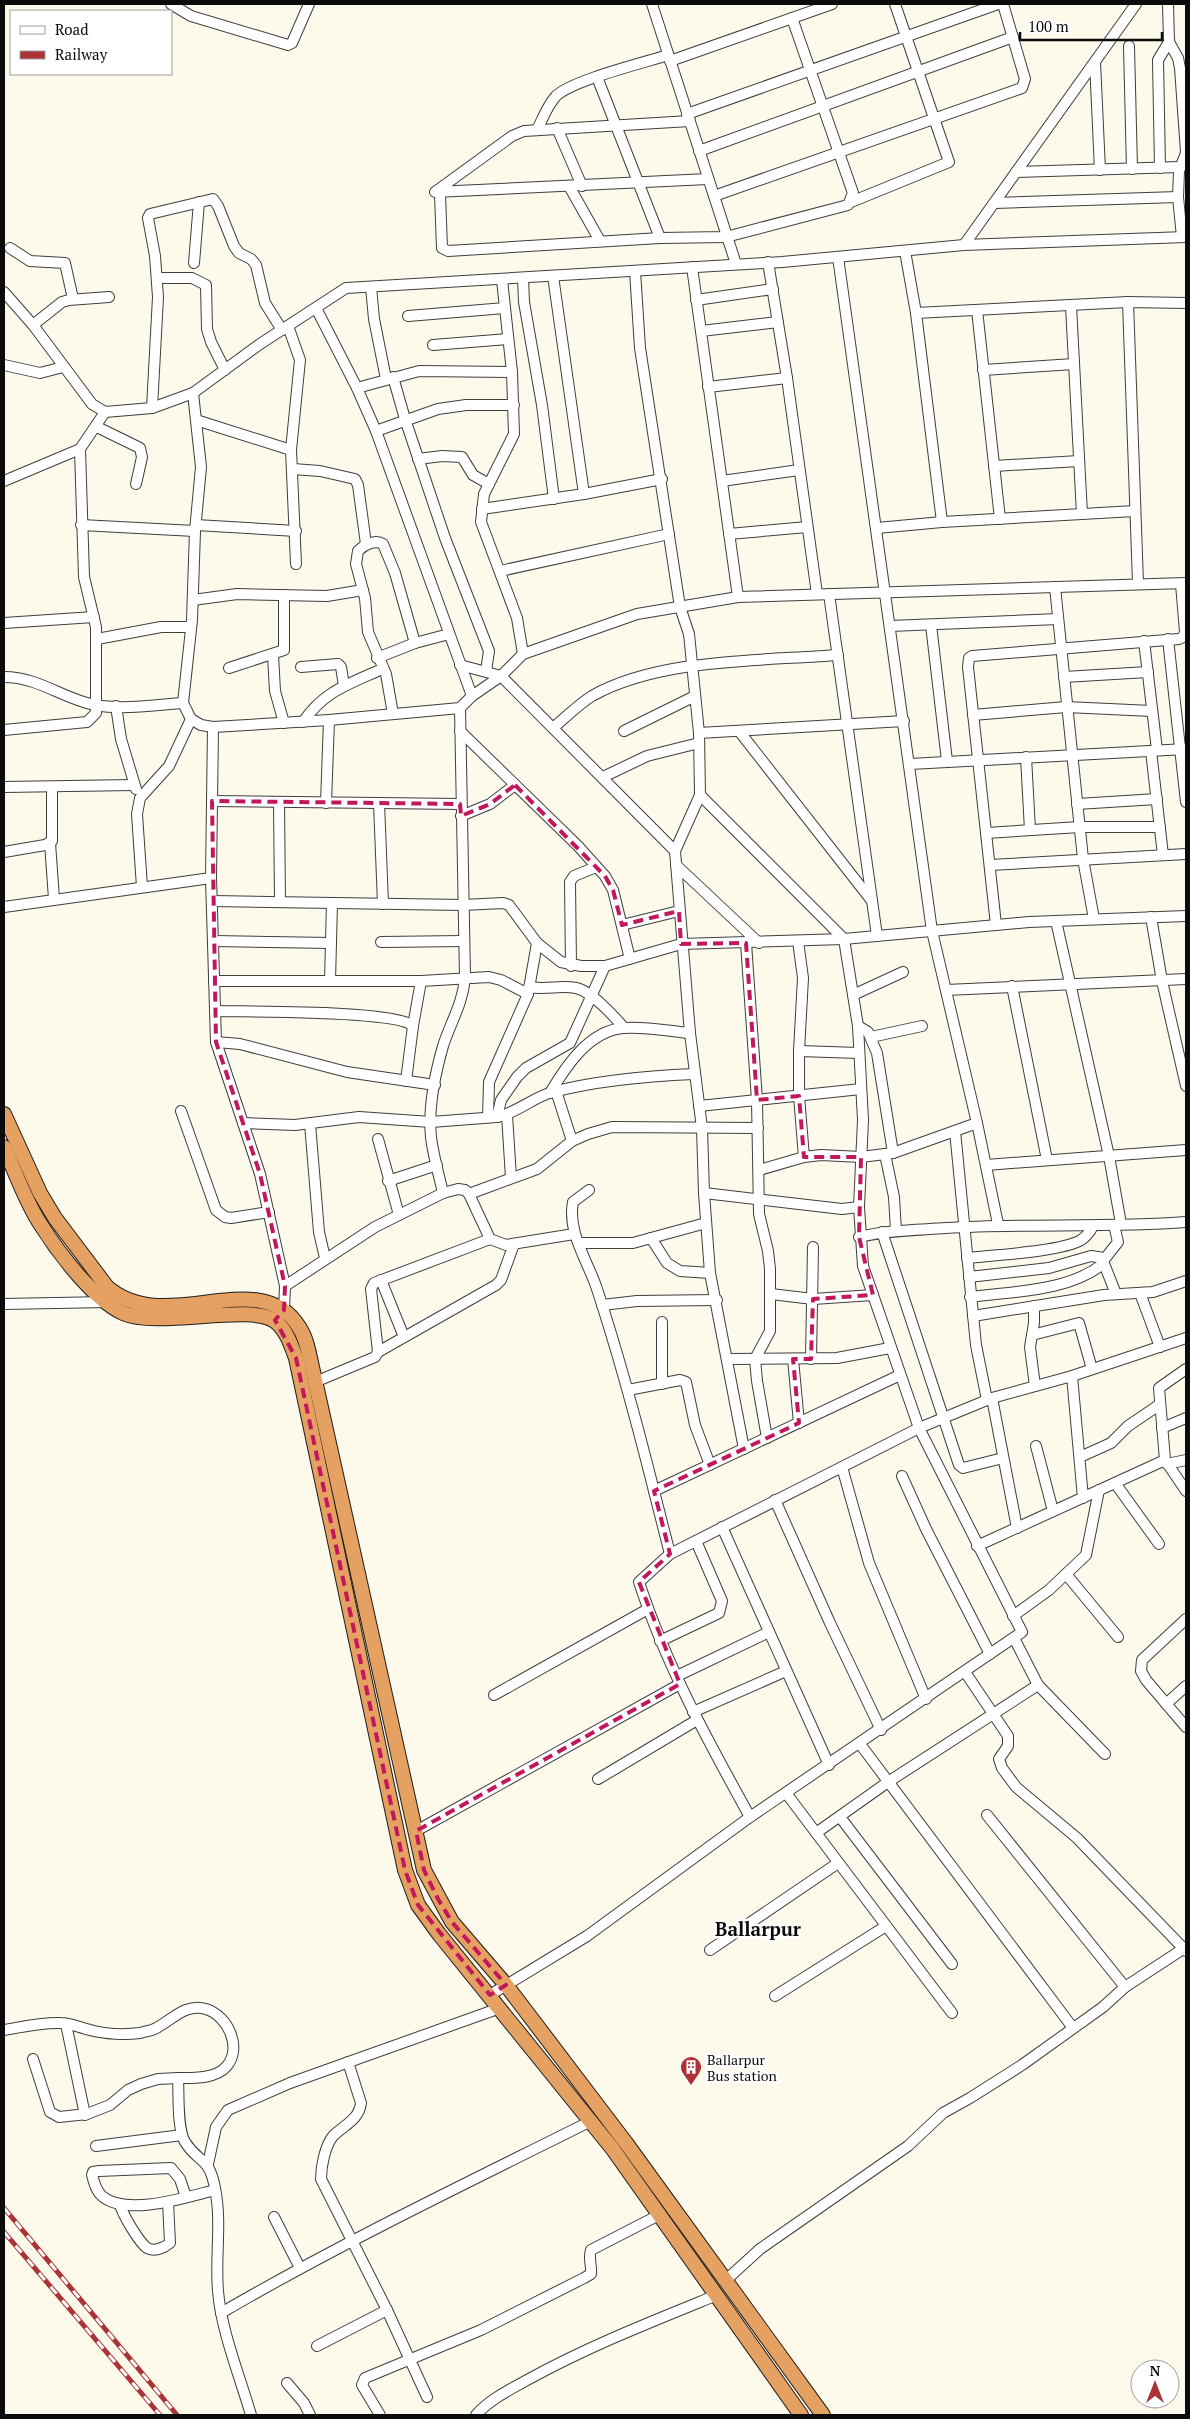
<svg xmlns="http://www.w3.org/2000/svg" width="1190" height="2419" font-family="'PT Serif',serif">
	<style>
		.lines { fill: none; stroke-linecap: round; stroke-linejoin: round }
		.minor-casing { stroke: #3e3e3e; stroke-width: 12 }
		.highway-casing { stroke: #1c1c1c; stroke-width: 16 }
		.minor { stroke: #fff; stroke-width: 10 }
		.highway { stroke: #e4a162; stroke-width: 14 }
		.rail-casing { stroke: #ab3335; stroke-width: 5 }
		.rail { stroke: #fff; stroke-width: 3; stroke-dasharray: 9; stroke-linecap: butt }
		.marked { fill: none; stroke: #c2185b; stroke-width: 4; stroke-dasharray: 10 6; stroke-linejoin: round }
		.labels { text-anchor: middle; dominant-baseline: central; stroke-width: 5; stroke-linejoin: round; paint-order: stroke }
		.poi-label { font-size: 14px; fill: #0b0b0b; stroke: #fff; text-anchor: start }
		.district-label { font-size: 19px; font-weight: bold; fill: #0b0b0b; stroke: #fff }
	</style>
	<rect width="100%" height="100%" fill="#fdfaeb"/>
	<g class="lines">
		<g class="minor-casing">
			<g id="minor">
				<path d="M 171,4 L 191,16 L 288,45 L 292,43 L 309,4"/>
				<path d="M 652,4 L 736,264"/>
				<path d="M 1168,4 L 1169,42 L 1178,58 L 1180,68 L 1186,152"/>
				<path d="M 1129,46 L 1132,169"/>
				<path d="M 670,61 L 832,4"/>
				<path d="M 1095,62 L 1100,170"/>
				<path d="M 597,77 L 660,238"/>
				<path d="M 687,114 L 998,4"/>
				<path d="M 690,121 L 524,131 L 512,136 L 435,192 L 708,179"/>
				<path d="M 557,128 L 582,186"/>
				<path d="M 537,130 C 543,118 547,106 556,96 C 573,80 643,63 668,55"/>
				<path d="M 699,151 L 1013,37"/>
				<path d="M 1160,168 L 1158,60 L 1169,42"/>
				<path d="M 1016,172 L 1179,167"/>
				<path d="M 569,186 L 600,241"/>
				<path d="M 440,194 L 442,248 L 448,251 L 660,238 L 726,237 L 848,205 L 853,193 L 792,18"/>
				<path d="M 714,196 L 1022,88 L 1025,79 L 1003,4"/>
				<path d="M 851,202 L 949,162 L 895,4"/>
				<path d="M 994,203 L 1178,197"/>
				<path d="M 1182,237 L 1178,197 L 1179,171 L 1186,153"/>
				<path d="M 964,245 L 1136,4"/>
				<path d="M 10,248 L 30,261 L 65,263 L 73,299"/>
				<path d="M 905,251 L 916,313 L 1128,302 L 1186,303"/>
				<path d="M 838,257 L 932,931 L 977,1123 L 998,1224"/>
				<path d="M 768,262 L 787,378 L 817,594"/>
				<path d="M 194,263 L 199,202"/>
				<path d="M 692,267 L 738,597"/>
				<path d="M 635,271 L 640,348 L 680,607 L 689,634 L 699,733 L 700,795 L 675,851"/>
				<path d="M 553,276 L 584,494"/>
				<path d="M 157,278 L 192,278 L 206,285 L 207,329 L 211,342 L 225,370"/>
				<path d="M 523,278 L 524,302 L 542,405 L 554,499"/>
				<path d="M 502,280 L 512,372 L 514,434 L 484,494 L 481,522 L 517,618 L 523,654"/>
				<path d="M 371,287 L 374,319 L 386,379"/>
				<path d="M 4,292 L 33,325 L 92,404 L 105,412 L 152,408 L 193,393 L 260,344 L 346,288 L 782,262 L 964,245 L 1186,237"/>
				<path d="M 696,300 L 773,289"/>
				<path d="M 1128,302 L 1138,583"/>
				<path d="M 1071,306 L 1082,514"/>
				<path d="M 316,308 L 357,388 L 376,431 L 472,696"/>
				<path d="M 977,310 L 1000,519"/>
				<path d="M 408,316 L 505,308"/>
				<path d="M 33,325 L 62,302 L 69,300 L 109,297"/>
				<path d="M 288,326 L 300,360 L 291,450"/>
				<path d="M 701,331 L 778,322"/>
				<path d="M 433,345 L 508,339"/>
				<path d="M 4,365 L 40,373 L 63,367"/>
				<path d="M 983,370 L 1074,364"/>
				<path d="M 393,377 L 405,419 L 445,538 L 489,651 L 486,671"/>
				<path d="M 708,387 L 787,378"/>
				<path d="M 357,388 L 419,371 L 512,372"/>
				<path d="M 193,393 L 201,467 L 195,531 L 192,620 L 183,703 L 191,719 L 201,725 L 213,727 L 329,720 L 460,708 L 472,696 L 501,676 L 523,654 L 637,614 L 738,597 L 1186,583"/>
				<path d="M 152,408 L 158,297 L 155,256 L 148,218 L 150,214 L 213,199 L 218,206 L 234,246 L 239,253 L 251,259 L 256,265 L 265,303 L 282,330"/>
				<path d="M 196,420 L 291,450 L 296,564"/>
				<path d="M 97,427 L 140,448 L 142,457 L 136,484"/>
				<path d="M 376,431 L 438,409 L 466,405 L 514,405"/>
				<path d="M 418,459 L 442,456 L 462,457 L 473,475 L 489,484"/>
				<path d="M 994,466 L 1079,461"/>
				<path d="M 293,469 L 320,471 L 355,479 L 358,485 L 366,544"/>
				<path d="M 4,481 L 80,449 L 105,412"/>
				<path d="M 722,481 L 799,470"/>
				<path d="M 482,509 L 584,494 L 662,479"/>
				<path d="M 942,522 L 1135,511"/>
				<path d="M 81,525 L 195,531"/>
				<path d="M 196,525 L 296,531"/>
				<path d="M 877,528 L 942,522 L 916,313"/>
				<path d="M 729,534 L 807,527"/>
				<path d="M 500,571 L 669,534"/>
				<path d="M 1055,587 L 1083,859 L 1094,919"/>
				<path d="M 829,594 L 877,936"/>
				<path d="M 193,600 L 237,594 L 327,596 L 363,590"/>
				<path d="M 4,623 L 94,617"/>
				<path d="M 931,625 L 947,761"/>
				<path d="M 890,626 L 1058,619"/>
				<path d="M 97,639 L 161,627 L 191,627"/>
				<path d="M 1168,639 L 1186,802"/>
				<path d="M 1144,641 L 1157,750"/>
				<path d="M 273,655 L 275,691 L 284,723"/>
				<path d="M 377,658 L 415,643 L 449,634"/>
				<path d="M 460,665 L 501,676 L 675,851 L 690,1033 L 702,1128 L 704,1193"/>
				<path d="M 301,667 L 338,664 L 341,667 L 344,686"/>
				<path d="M 229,668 L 284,650 L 284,595"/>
				<path d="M 4,677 C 39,677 63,699 95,705 C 123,710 155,705 183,703"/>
				<path d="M 1064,677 L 1148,672"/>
				<path d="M 116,706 L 121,739 L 136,789"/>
				<path d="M 393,714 L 386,674 L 368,632 L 365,598 L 356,564 L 358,551 C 364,545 375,539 383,544 L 395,573 L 415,643"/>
				<path d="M 973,715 L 1066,707 L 1152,711"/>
				<path d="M 303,722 C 324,691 349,684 382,669"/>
				<path d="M 213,727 L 211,878 L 216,1042 L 260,1174 L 285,1286 L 284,1310 L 280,1315"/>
				<path d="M 554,727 C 566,717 579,704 592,696 C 659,658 762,661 838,655"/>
				<path d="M 4,730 L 87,722 L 96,713 L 96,627 L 84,577 L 80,449"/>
				<path d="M 460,731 L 578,846 L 605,876 L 613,890 L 630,959"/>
				<path d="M 624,731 L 695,696"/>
				<path d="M 739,731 L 872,901"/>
				<path d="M 699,733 L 904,721"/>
				<path d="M 1151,751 L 1163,855"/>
				<path d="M 1026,757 L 1030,830"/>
				<path d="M 910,764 L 1186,749"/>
				<path d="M 603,777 L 647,756 L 699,743"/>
				<path d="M 4,787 L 134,785"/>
				<path d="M 212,801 L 460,804"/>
				<path d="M 279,802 L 280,902"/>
				<path d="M 326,803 L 329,720"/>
				<path d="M 379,803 L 383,904"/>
				<path d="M 1077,804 L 1157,799"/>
				<path d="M 461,816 L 490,804 L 515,785"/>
				<path d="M 986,833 L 1080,827 L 1160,827"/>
				<path d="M 50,843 L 54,899"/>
				<path d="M 4,852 L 45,845 L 52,841 L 52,788"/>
				<path d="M 676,865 L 759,943"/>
				<path d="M 990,865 L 1186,854"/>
				<path d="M 142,887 L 137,814 L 140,798 L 169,766 L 191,719"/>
				<path d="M 212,901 L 463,905 L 503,903 L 509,905 L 537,943 L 561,962 L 581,966 L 605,966 L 681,944 L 844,939 L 1029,922 L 1186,916"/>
				<path d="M 4,907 L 211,878"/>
				<path d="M 1151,917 L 1162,981 L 1186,1086"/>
				<path d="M 1056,921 L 1109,1156 L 1121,1224"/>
				<path d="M 622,925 L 679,911"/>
				<path d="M 996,925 L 968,667 L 969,658 L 972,656 L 1179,639 L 1183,637 L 1185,632 L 1181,584"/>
				<path d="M 213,941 L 331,943"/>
				<path d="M 798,941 L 803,978 L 799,1051 L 799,1096 L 804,1157"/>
				<path d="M 381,942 L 464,941"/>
				<path d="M 746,943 L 757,1100 L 759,1214 L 768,1251 L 770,1269 L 770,1331 L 755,1359 L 757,1381 L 767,1438"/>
				<path d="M 571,966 L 570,882 L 574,876 L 596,867"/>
				<path d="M 214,981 L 421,981 L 489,977 L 501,980 L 528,994"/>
				<path d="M 330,981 L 332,903"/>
				<path d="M 1012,986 L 1047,1160"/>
				<path d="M 529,987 C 545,990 561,985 576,988 C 591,991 614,1016 624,1028"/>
				<path d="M 946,990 L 1186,979"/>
				<path d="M 853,995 L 903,972"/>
				<path d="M 215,1011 C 246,1012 397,1010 413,1026 L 406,1081"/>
				<path d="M 413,1026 L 421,981"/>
				<path d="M 858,1026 L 868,1032 L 877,1053 L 893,1153"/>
				<path d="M 871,1037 L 922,1026"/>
				<path d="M 216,1042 L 240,1044 L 347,1072 L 435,1085"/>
				<path d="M 799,1051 L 859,1053"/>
				<path d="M 556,1091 L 572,1141"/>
				<path d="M 550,1093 C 566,1066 589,1031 623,1028 C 644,1026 668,1031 690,1033"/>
				<path d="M 699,1106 L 861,1089"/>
				<path d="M 181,1111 L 216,1210 L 225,1217 L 231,1218 L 269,1212"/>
				<path d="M 507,1115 L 511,1178"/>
				<path d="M 488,1117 L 489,1082 L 528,994 L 537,943"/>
				<path d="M 497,1117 L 501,1100 L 517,1077 L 526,1068 L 570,1043 L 605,966"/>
				<path d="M 243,1123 L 295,1125 L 359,1117 L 431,1122 L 497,1117 C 517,1113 533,1097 553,1092 C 599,1080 646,1076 694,1074"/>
				<path d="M 310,1124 L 319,1232 L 325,1258"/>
				<path d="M 955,1131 L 976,1345 L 987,1400"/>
				<path d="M 378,1139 L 399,1215"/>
				<path d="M 885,1154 L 894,1197 L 896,1231"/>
				<path d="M 986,1165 L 1186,1150"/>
				<path d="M 759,1170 L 804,1157 L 821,1155 L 861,1157 L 893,1153 L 977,1123"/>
				<path d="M 388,1181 L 437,1165"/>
				<path d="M 589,1190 L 573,1202 C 567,1233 588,1261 597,1289 C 619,1356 637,1423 654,1491 L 900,1375"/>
				<path d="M 443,1193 C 439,1175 433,1155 431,1137 C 428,1108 435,1074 443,1046 C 451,1021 463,1004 465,977 L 460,708"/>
				<path d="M 469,1194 L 537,1169 L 572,1141 L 588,1134 L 612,1127 L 758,1128"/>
				<path d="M 1114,1225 L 1118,1242 L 1103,1261 L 1116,1294"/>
				<path d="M 882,1232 L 959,1465 L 963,1468 L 1003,1458"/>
				<path d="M 859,1237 C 888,1230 917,1230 946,1228 C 1026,1223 1106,1228 1186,1222"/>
				<path d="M 651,1238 L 706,1223"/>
				<path d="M 579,1243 L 633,1243 L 651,1238 L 667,1263 L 680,1271 L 710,1273 L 704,1193 L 842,1209 L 859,1207"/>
				<path d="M 967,1258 C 993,1255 1060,1252 1081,1240 C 1087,1236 1090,1232 1093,1226"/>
				<path d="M 710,1273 L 744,1449"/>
				<path d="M 969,1277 L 1049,1268 L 1091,1256 L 1104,1258"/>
				<path d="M 381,1280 L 404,1337"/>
				<path d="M 285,1286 L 375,1227 L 443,1193 L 458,1189 L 465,1190 L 469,1194 L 490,1239 L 506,1245 L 574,1234"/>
				<path d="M 1140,1293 L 1160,1347"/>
				<path d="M 771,1294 L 813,1299 L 873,1295"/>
				<path d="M 970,1297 C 1014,1291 1067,1292 1103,1264"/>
				<path d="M 4,1304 L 107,1302"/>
				<path d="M 602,1305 L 637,1301 L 717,1300"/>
				<path d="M 1034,1306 L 1034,1323 L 1030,1347 L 1035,1386"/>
				<path d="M 973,1316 L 1104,1295 L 1153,1292 L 1186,1281"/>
				<path d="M 1032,1335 L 1079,1323 L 1092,1369"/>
				<path d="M 378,1352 L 496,1285 L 501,1280 L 514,1244"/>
				<path d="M 728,1359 L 837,1358 L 890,1348"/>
				<path d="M 793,1359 L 799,1423"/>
				<path d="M 811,1359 L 813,1247"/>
				<path d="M 1072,1376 L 1083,1498"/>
				<path d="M 315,1382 L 375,1357 L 378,1352 L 371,1289 L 374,1283 L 490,1239"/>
				<path d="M 662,1384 L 662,1322"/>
				<path d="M 628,1390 L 680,1380 L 686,1382 L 695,1425 L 710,1465"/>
				<path d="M 992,1398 L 1017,1528"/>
				<path d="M 1162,1428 L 1186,1418"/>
				<path d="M 1036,1446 L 1053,1511"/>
				<path d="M 1080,1457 L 1111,1443 L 1128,1426 L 1159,1405"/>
				<path d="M 1165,1460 L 1186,1491"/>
				<path d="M 1167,1464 L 1186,1460"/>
				<path d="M 842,1467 L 869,1563 L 926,1699"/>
				<path d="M 902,1476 L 926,1529 L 990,1654"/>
				<path d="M 1115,1483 L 1159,1544"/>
				<path d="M 654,1491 L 670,1554 L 919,1428 L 992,1398 L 1072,1376 L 1186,1338"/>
				<path d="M 775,1500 L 830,1623 L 881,1730"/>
				<path d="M 722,1527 L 829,1765"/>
				<path d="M 977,1546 L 1165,1460 L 1159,1388 L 1186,1369"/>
				<path d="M 670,1554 L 639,1582 C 666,1665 708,1741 750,1817"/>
				<path d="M 1066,1574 L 1118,1637"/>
				<path d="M 1013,1616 L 1049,1590 L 1086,1555 L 1099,1490"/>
				<path d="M 1186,1619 L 1142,1660 L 1141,1671 L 1146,1680 L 1186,1727"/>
				<path d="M 1014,1638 L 1038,1685 L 1105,1754"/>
				<path d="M 660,1641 L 719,1613 L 722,1601 L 696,1541"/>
				<path d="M 965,1672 L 1008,1736 L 1008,1746 L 999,1759 L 1002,1768 L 1016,1787 L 1077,1838 L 1186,1951"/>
				<path d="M 677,1676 L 769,1632"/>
				<path d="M 494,1695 L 648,1609"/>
				<path d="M 1166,1704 L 1186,1686"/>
				<path d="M 693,1712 L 786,1671"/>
				<path d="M 860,1744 L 1073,2028"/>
				<path d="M 598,1779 L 697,1720"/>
				<path d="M 786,1793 L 952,2013"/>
				<path d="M 987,1815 L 1125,1987"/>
				<path d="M 840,1817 L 952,1964"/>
				<path d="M 416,1831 L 680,1684"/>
				<path d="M 816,1833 L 888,1782 L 1038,1685"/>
				<path d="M 710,1950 L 838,1863"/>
				<path d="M 490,1995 L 587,1936 L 750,1817 L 1022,1632 L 919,1428 L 863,1266 L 859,1207 L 863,1120 L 858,1026 L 844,939 L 700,795"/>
				<path d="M 775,1996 L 886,1926"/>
				<path d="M 66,2024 L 85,2115"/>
				<path d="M 4,2030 C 22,2027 42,2022 61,2023 C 71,2023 80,2028 90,2030 C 105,2034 125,2035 140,2033 C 146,2031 153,2031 158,2027 C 173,2019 186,2003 206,2009 C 228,2016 243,2048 226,2067 C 215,2079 193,2078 178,2078 C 179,2095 177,2129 185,2142 C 199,2164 209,2156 215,2188 C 222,2223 215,2256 218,2291 C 221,2330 240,2377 251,2415"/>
				<path d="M 33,2059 L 50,2112 L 59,2117 L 87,2114 L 110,2105 L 128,2090 L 141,2084 L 158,2079 L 178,2078"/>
				<path d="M 348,2062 L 361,2103 C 359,2120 344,2125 333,2136 C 325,2146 321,2166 321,2179 L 387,2310 L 427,2397"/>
				<path d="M 96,2146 L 182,2135"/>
				<path d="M 208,2164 L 216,2127 L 228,2110 L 290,2083 L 500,2008"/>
				<path d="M 186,2197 L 180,2179 L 171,2168 L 99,2171 L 93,2172 L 92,2175 C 94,2182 96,2191 102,2196 C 126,2217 187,2197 215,2190"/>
				<path d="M 120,2204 C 122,2214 139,2242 147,2248 C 154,2252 164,2248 170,2243 L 168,2202"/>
				<path d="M 274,2217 L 300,2268"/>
				<path d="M 726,2280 L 760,2249 L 908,2146 L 943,2113 L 970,2098 L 1022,2065 L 1103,2007 L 1125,1987 L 1186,1947"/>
				<path d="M 221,2313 C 341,2243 467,2183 591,2121"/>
				<path d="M 317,2346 L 387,2310"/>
				<path d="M 287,2383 L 304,2403 L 310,2415"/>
				<path d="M 380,2415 L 362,2385 L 365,2378 L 481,2330 L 584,2278 L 591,2274 C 592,2266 588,2258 591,2250 L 659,2215"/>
				<path d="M 476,2415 C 490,2399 511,2389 529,2379 C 589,2346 653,2321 717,2295"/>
			</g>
		</g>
		<g class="highway-casing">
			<g id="highway">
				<path d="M 4,1114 L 40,1193 L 55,1218 L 107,1287 C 165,1338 260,1263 299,1327 C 307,1339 309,1354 312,1367 L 424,1870 L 452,1922 L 506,1985 L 626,2143 L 823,2415"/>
				<path d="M 4,1147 C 15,1171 26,1203 41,1225 C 58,1252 94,1300 123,1313 C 159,1329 253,1302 276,1322 C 287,1331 291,1345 296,1358 L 405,1870 L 418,1905 L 439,1934 L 612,2148 L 801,2415"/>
			</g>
		</g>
		<use href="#minor" class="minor"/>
		<use href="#highway" class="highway"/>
		<g class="rail-casing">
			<g id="rail">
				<path d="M 4,2208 L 177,2415"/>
				<path d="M 4,2232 L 160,2415"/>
			</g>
		</g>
		<use href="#rail" class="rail"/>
	</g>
	<path class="marked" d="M 515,785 L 605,876 L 613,890 L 622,925 L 679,911 L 681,944 L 746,943 L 757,1100 L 799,1096 L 804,1157 L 861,1157 L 859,1237 L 873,1295 L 813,1299 L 811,1359 L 793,1359 L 799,1423 L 654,1491 L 670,1554 L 639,1582 L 680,1684 L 416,1831 L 424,1870 L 438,1899 L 452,1922 L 506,1985 L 490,1995 L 418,1905 L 405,1870 L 296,1358 L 275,1320 L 284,1310 L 285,1286 L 260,1174 L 216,1042 L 212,801 L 460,804 L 461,816 L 490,804 Z"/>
	<defs>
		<g id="building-pin" transform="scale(1.125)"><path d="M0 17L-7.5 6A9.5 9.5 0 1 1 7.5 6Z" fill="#ab3335" stroke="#fff"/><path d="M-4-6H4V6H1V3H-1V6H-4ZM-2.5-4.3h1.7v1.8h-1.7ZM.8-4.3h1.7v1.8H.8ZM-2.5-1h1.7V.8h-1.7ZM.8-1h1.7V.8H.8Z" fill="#fff"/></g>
	</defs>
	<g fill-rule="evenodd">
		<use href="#building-pin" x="691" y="2067"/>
	</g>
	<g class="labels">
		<g class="poi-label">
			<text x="707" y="2059">Ballarpur<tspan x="707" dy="16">Bus station</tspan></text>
		</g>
		<g class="district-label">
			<text x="758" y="1928">Ballarpur</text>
		</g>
	</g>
	<rect width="1190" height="2419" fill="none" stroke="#0b0b0b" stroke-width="10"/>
	<rect x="10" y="10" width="162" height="65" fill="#ffffff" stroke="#9d9d9d"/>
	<rect x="20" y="26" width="25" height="8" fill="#ffffff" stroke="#9d9d9d"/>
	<text x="55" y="35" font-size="15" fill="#0b0b0b">Road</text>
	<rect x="20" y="51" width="25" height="8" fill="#ab3335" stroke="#9d9d9d"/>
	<text x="55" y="60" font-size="15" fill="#0b0b0b">Railway</text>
	<g transform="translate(1155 2384)"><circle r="24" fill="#ffffff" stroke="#9d9d9d"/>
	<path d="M0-4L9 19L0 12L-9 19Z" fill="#ab3335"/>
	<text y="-8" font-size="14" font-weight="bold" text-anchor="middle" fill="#0b0b0b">N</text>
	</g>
	<path d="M1020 32v8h142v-8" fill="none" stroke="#0b0b0b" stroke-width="2.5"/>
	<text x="1028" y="32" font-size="15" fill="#0b0b0b" stroke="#ffffff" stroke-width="4" paint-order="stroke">100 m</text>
</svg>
